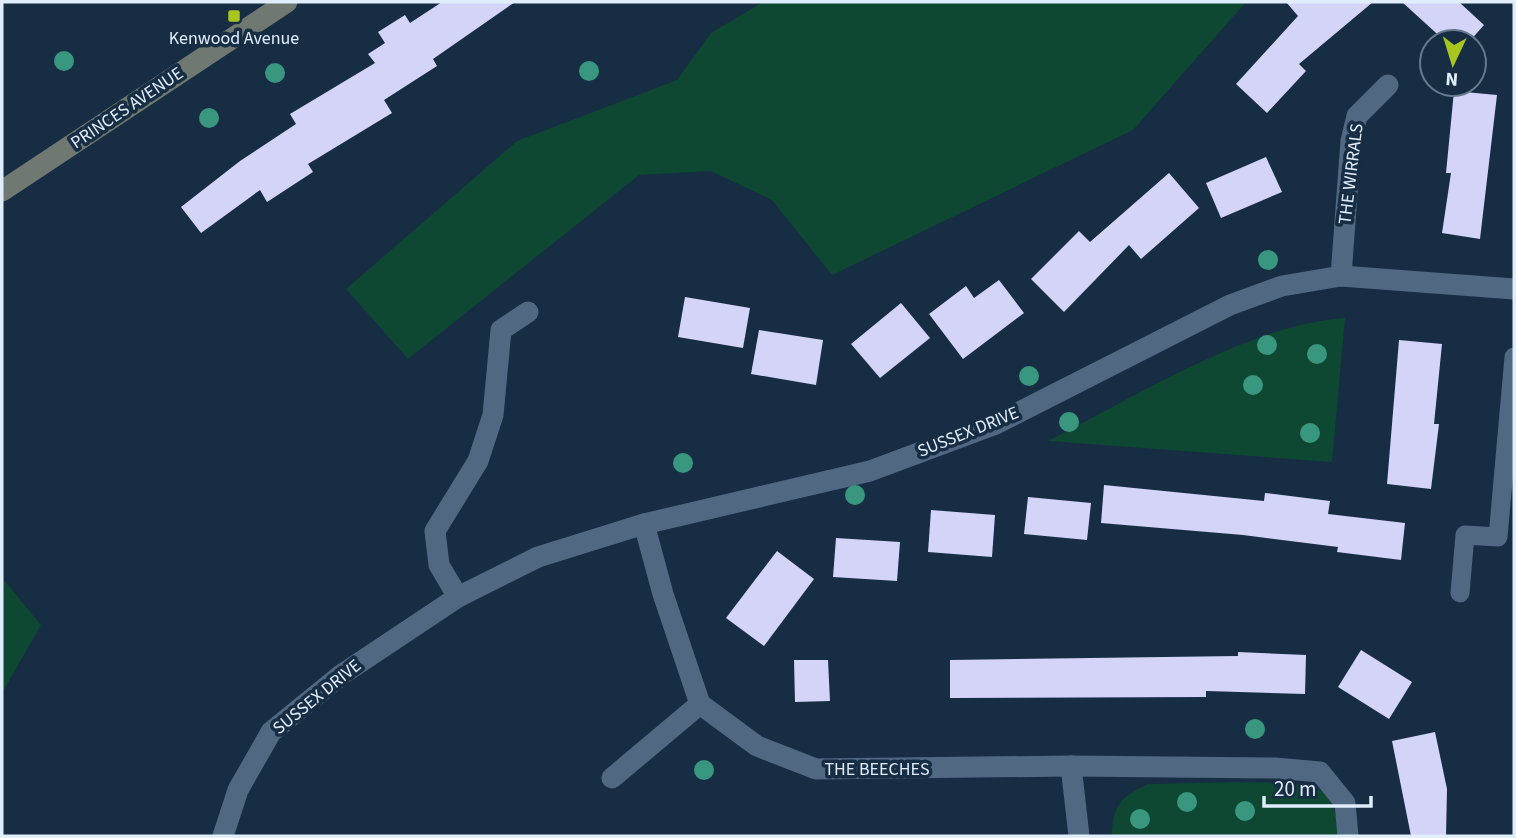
<svg xmlns="http://www.w3.org/2000/svg" width="1516" height="838" font-family="'Source Sans 3',sans-serif">
	<style>
		.green { fill: #0e4732 }
		.building { fill: #d4d4f8 }
		.lines { fill: none; stroke-linecap: round; stroke-linejoin: round }
		.lane { stroke: #506881; stroke-width: 19 }
		.street { stroke: #506881; stroke-width: 21 }
		.secondary { stroke: #707971; stroke-width: 21 }
		.tree { fill: #39967f }
		.poi-dot { fill: #a7c71e; stroke: #172d43; stroke-width: 2.5 }
		.labels { text-anchor: middle; dominant-baseline: central; stroke-width: 7; stroke-linejoin: round; paint-order: stroke }
		.poi-label { font-size: 18px; fill: #e0edfc; stroke: #172d43 }
		.street-label { font-size: 18px; fill: #e0edfc; stroke: #172d43 }
	</style>
	<rect width="100%" height="100%" fill="#172d43"/>
	<g class="green">
		<path d="M 763,2 L 1246,2 L 1133,130 L 832,275 L 772,200 L 711,171 L 639,175 L 408,359 L 346,289 L 517,141 L 677,80 L 711,33 Z"/>
		<path d="M 1345,318 L 1332,462 L 1048,441 C 1133,398 1250,324 1345,318 Z"/>
		<path d="M 2,578 L 41,625 L 2,693 Z"/>
		<path d="M 1148,784 C 1178,784 1298,778 1317,788 C 1333,797 1339,820 1338,836 L 1112,836 C 1112,805 1122,796 1148,784 Z"/>
	</g>
	<g class="building">
		<path d="M 442,2 L 515,2 L 433,59 L 437,66 L 384,100 L 392,113 L 308,164 L 313,172 L 267,202 L 260,190 L 201,233 L 181,207 L 240,161 L 296,124 L 290,114 L 375,63 L 368,54 L 385,43 L 378,32 L 405,15 L 410,23 Z"/>
		<path d="M 1286,2 L 1373,2 L 1299,64 L 1306,71 L 1267,113 L 1236,84 L 1298,16 Z"/>
		<path d="M 1402,2 L 1459,2 L 1484,25 L 1469,42 L 1446,42 Z"/>
		<path d="M 1454,91 L 1497,95 L 1480,239 L 1442,233 L 1451,173 L 1446,173 Z"/>
		<path d="M 1266,157 L 1282,192 L 1221,218 L 1206,183 Z"/>
		<path d="M 1169,173 L 1199,208 L 1141,259 L 1129,245 L 1064,312 L 1031,279 L 1079,231 L 1090,242 Z"/>
		<path d="M 999,280 L 1024,313 L 963,359 L 929,314 L 966,286 L 974,298 Z"/>
		<path d="M 685,297 L 750,308 L 743,348 L 678,337 Z"/>
		<path d="M 901,303 L 930,338 L 880,378 L 851,344 Z"/>
		<path d="M 759,330 L 823,340 L 816,385 L 751,374 Z"/>
		<path d="M 1399,340 L 1442,344 L 1434,424 L 1439,424 L 1431,489 L 1387,484 Z"/>
		<path d="M 1104,485 L 1264,501 L 1265,493 L 1330,501 L 1328,514 L 1405,523 L 1401,560 L 1337,552 L 1338,547 L 1243,535 L 1101,523 Z"/>
		<path d="M 1028,497 L 1091,503 L 1087,540 L 1024,534 Z"/>
		<path d="M 931,510 L 995,515 L 992,557 L 928,552 Z"/>
		<path d="M 836,538 L 900,542 L 897,581 L 833,577 Z"/>
		<path d="M 777,551 L 814,579 L 764,646 L 726,618 Z"/>
		<path d="M 1361,650 L 1412,682 L 1389,719 L 1338,687 Z"/>
		<path d="M 1238,652 L 1306,655 L 1305,694 L 1206,691 L 1206,697 L 950,698 L 950,660 L 1238,656 Z"/>
		<path d="M 794,660 L 828,660 L 830,701 L 795,702 Z"/>
		<path d="M 1435,732 L 1447,789 L 1446,836 L 1411,836 L 1392,741 Z"/>
	</g>
	<g class="lines">
		<path class="lane" d="M 1460,593 L 1465,535 L 1498,537 L 1514,357"/>
		<g class="street">
			<path d="M 1341,276 L 1351,141 L 1357,116 L 1388,85"/>
			<path d="M 644,524 L 663,594 L 700,704 L 757,746 L 816,769 L 1071,766 L 1275,768 L 1320,772 L 1345,803 L 1348,836"/>
			<path d="M 458,597 L 439,565 L 435,531 L 478,461 L 493,415 L 501,330 L 528,312"/>
			<path d="M 1071,766 L 1079,836"/>
			<path d="M 612,778 L 700,704"/>
			<path d="M 223,836 L 238,790 L 271,732 L 341,675 L 458,597 L 538,557 L 644,524 L 870,471 L 996,424 L 1230,305 L 1282,286 L 1341,276 L 1514,289"/>
		</g>
		<path class="secondary" d="M 2,191 L 287,2"/>
	</g>
	<g class="tree">
		<circle cx="64" cy="61" r="10"/>
		<circle cx="589" cy="71" r="10"/>
		<circle cx="275" cy="73" r="10"/>
		<circle cx="209" cy="118" r="10"/>
		<circle cx="1268" cy="260" r="10"/>
		<circle cx="1267" cy="345" r="10"/>
		<circle cx="1317" cy="354" r="10"/>
		<circle cx="1029" cy="376" r="10"/>
		<circle cx="1253" cy="385" r="10"/>
		<circle cx="1069" cy="422" r="10"/>
		<circle cx="1310" cy="433" r="10"/>
		<circle cx="683" cy="463" r="10"/>
		<circle cx="855" cy="495" r="10"/>
		<circle cx="1255" cy="729" r="10"/>
		<circle cx="704" cy="770" r="10"/>
		<circle cx="1187" cy="802" r="10"/>
		<circle cx="1245" cy="811" r="10"/>
		<circle cx="1140" cy="819" r="10"/>
	</g>
	<rect class="poi-dot" x="227" y="9" width="14" height="14" rx="3.5"/>
	<g class="labels">
		<g class="poi-label">
			<text x="234" y="38">Kenwood Avenue</text>
		</g>
		<g class="street-label">
			<text transform="translate(127 108) rotate(-34)">PRINCES AVENUE</text>
			<text transform="translate(1351 174) rotate(-83)">THE WIRRALS</text>
			<text transform="translate(968 432) rotate(-22)">SUSSEX DRIVE</text>
			<text transform="translate(317 697) rotate(-39)">SUSSEX DRIVE</text>
			<text x="877" y="769">THE BEECHES</text>
		</g>
	</g>
	<rect width="1516" height="838" fill="none" stroke="#e0edfc" stroke-width="7"/>
	<g transform="translate(1453 63) rotate(184)"><circle r="33" fill="#172d43" stroke="#677a8d" stroke-width="2"/>
	<path d="M0-5L12 26L0 18L-12 26Z" fill="#a7c71e"/>
	<text y="-10" font-size="19" font-weight="bold" text-anchor="middle" fill="#e0edfc">N</text>
	</g>
	<path d="M1264 796v10h107v-10" fill="none" stroke="#e0edfc" stroke-width="3.5"/>
	<text x="1274" y="796" font-size="21" fill="#e0edfc" stroke="#172d43" stroke-width="5" paint-order="stroke">20 m</text>
</svg>
